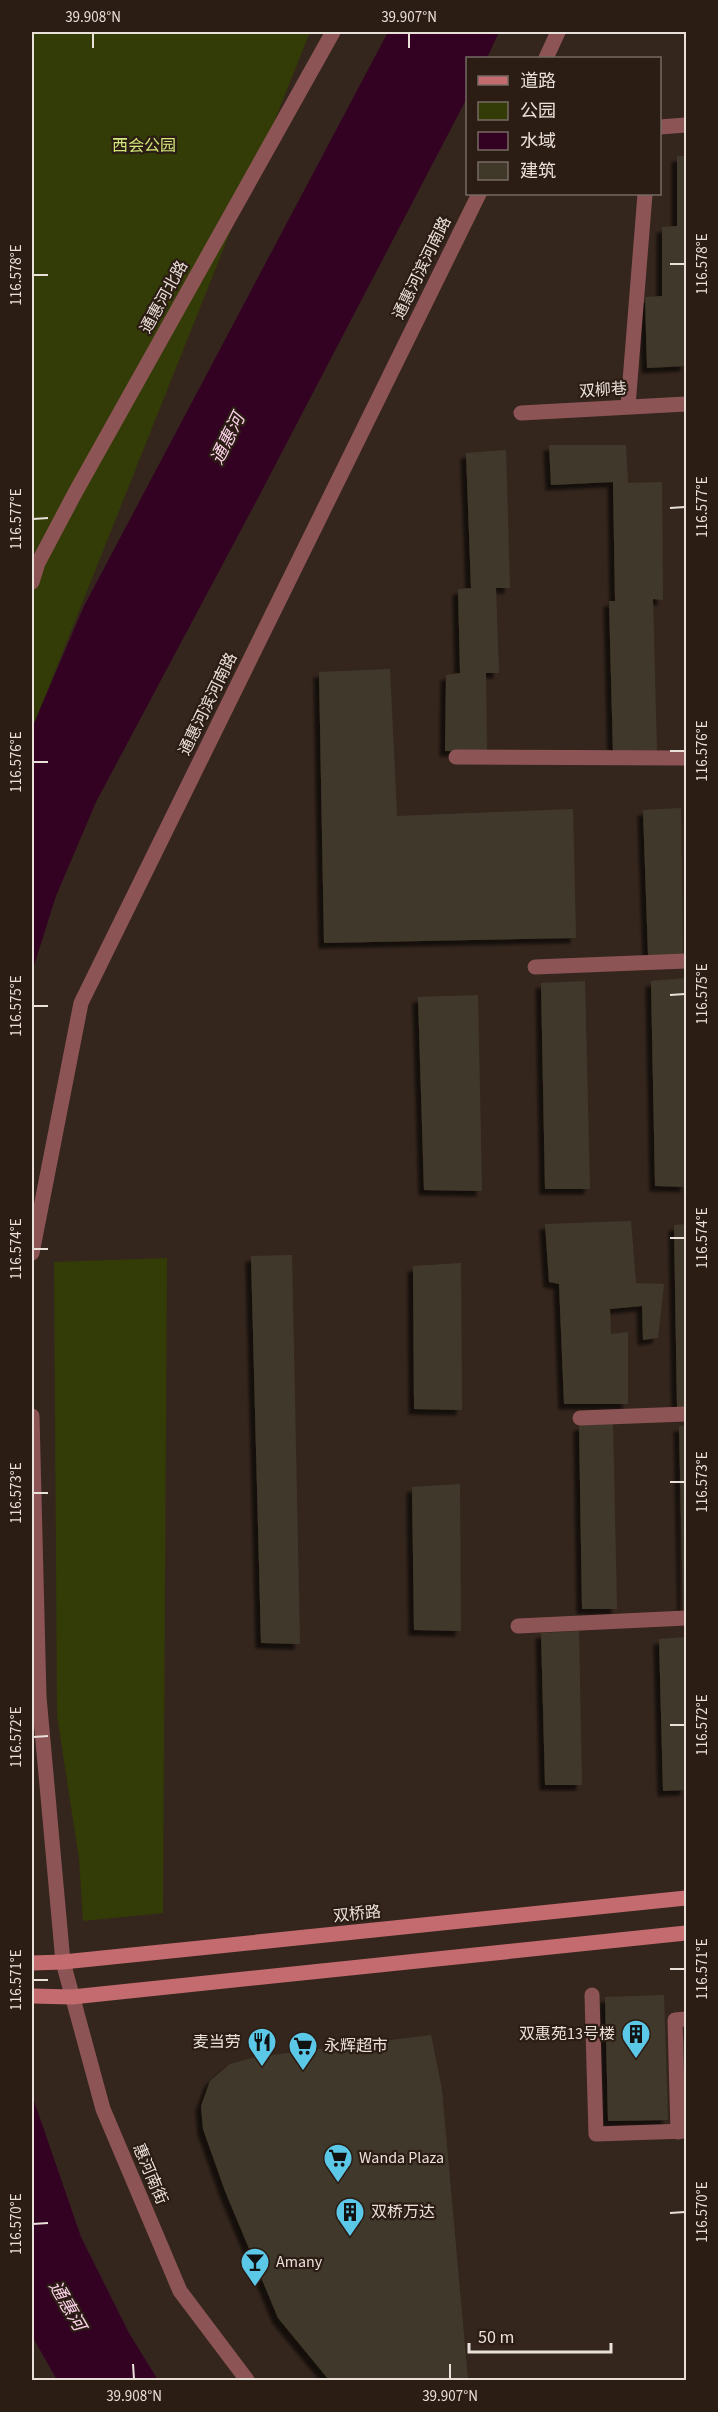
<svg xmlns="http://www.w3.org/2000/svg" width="718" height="2412" font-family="'Source Sans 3','Noto Sans SC',sans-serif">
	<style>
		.green { fill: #333b06 }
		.water { fill: #330223 }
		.building { fill: #403929; filter: url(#shadow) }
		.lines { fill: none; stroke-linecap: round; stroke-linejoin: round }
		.minor { stroke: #8d5456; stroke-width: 15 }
		.tertiary { stroke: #8d5456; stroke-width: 15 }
		.secondary { stroke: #c46b6f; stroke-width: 15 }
		.ticks { fill: none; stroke: #eae0da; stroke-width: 2 }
		.labels { text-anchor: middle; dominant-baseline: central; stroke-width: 4.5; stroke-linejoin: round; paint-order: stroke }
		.park-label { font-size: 16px; fill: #d1e779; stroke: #2b1c14 }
		.street-label { font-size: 16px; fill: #eae0da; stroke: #2b1c14 }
		.poi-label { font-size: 16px; fill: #eae0da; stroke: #2b1c14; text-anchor: start }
		.water-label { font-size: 18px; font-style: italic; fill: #fbd2e9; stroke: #2b1c14 }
		.neatline { fill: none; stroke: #eae0da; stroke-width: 2 }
		.ticks-label { font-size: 15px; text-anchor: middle; fill: #eae0da }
	</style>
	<defs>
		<filter id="shadow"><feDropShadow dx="-5.5" dy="5.5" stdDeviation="1.5" flood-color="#0009"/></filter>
	</defs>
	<rect width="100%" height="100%" fill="#35261d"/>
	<g class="green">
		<path d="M 32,32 L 310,32 L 32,729 Z"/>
		<path d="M 167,1258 L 163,1913 L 83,1921 L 79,1859 L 57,1715 L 54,1262 Z"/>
	</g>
	<g class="water">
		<path d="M 388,32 L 499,32 L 487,58 L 468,58 L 467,98 L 258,498 L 96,802 L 56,896 L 32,972 L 32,728 L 84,606 Z"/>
		<path d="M 32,2095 L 81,2237 L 129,2333 L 158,2380 L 57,2380 L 32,2336 Z"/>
	</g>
	<g class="building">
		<path d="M 677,156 L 686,156 L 686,366 L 647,368 L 645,297 L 662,296 L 662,227 L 677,226 Z"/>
		<path d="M 549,445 L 626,445 L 628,483 L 662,482 L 663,600 L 653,599 L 657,754 L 613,754 L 609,601 L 615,601 L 613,482 L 551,485 Z"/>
		<path d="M 506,450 L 510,588 L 496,588 L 499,673 L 486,673 L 487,752 L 445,751 L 446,675 L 460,673 L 458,589 L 471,588 L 466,453 Z"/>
		<path d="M 390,669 L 397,816 L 573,809 L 576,938 L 324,943 L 319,672 Z"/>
		<path d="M 681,808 L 683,955 L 648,955 L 643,810 Z"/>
		<path d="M 686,978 L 686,1187 L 655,1186 L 651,981 Z"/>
		<path d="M 585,981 L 590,1189 L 545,1189 L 541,983 Z"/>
		<path d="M 478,995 L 482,1191 L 424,1190 L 418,997 Z"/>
		<path d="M 631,1221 L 636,1283 L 664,1284 L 658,1338 L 643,1340 L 642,1306 L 610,1309 L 611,1334 L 628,1332 L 628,1404 L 564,1404 L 559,1284 L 549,1282 L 545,1224 Z"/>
		<path d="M 686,1224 L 686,1408 L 677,1408 L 674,1225 Z"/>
		<path d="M 292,1255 L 300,1644 L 261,1643 L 251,1256 Z"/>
		<path d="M 461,1263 L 462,1410 L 414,1409 L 413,1266 Z"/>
		<path d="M 613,1424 L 617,1609 L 582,1609 L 579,1425 Z"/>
		<path d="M 679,1426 L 686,1426 L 686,1610 L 683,1610 Z"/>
		<path d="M 460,1484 L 461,1631 L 414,1630 L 412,1487 Z"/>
		<path d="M 579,1631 L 582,1785 L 545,1785 L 541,1633 Z"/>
		<path d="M 686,1637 L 686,1790 L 663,1791 L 659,1639 Z"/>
		<path d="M 664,1995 L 668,2120 L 608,2121 L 605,1997 Z"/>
		<path d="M 431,2035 L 442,2090 L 468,2380 L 329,2380 L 278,2318 L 225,2191 L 203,2129 L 201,2106 L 210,2081 L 230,2064 L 256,2057 Z"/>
		<path d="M 686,2039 L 686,2123 L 683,2123 L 681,2040 Z"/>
	</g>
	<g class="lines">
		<g class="minor">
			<path d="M 660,127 L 686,125"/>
			<path d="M 628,406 L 645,194"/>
			<path d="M 521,413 L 686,404"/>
			<path d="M 456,757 L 686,758"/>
			<path d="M 535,967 L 686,961"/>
			<path d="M 580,1418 L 686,1414"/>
			<path d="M 518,1626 L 686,1618"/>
			<path d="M 63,1962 L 103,2109 L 180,2291 L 247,2380"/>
			<path d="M 592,1995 L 596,2134 L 686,2131"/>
			<path d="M 678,2132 L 675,2020 L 686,2019"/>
		</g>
		<g class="tertiary">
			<path d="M 546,58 L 558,32"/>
			<path d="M 32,582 L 38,563 L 75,493 L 333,32"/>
			<path d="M 32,1253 L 81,1003 L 479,194"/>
			<path d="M 32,1416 L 39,1697 L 63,1962"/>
		</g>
		<g class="secondary">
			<path d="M 32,1963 L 63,1962 L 686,1898"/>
			<path d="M 32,1996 L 72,1997 L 686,1933"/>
		</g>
	</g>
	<path class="ticks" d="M 93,33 L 93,48M 409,33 L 409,48M 670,264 L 685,264M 33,275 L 48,275M 670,508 L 685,507M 33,519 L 48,518M 670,751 L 685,751M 33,762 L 48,762M 670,995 L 685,994M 33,1006 L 48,1006M 670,1238 L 685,1238M 33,1249 L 48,1249M 670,1482 L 685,1482M 33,1493 L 48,1493M 670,1725 L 685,1725M 33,1737 L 48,1736M 670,1969 L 685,1969M 33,1980 L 48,1980M 670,2213 L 685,2212M 33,2224 L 48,2223M 133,2364 L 134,2379M 450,2364 L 450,2379"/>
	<defs>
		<g id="building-pin" transform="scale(1.5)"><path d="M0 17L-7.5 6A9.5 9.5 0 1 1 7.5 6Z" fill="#5bc8e7" stroke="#2b1c14"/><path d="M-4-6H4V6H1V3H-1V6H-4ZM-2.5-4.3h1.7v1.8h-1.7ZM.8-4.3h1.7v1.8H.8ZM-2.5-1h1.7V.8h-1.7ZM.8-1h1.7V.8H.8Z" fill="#111"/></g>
		<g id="restaurant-pin" transform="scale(1.5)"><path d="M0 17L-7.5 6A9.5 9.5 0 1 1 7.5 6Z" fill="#5bc8e7" stroke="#2b1c14"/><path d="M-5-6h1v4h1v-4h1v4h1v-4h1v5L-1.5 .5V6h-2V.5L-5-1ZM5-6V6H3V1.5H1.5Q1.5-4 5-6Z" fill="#111"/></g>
		<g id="supermarket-pin" transform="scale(1.5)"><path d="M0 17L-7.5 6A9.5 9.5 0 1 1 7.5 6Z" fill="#5bc8e7" stroke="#2b1c14"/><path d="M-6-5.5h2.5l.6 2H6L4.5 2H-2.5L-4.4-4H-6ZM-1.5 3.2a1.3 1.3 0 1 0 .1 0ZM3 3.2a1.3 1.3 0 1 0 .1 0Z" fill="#111"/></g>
		<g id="bar-pin" transform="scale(1.5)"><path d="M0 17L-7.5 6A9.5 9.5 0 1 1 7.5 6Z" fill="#5bc8e7" stroke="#2b1c14"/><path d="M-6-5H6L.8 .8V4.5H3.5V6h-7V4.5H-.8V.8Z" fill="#111"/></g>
	</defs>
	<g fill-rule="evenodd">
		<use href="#building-pin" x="636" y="2034"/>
		<use href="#restaurant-pin" x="262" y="2042"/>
		<use href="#supermarket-pin" x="303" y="2046"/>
		<use href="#supermarket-pin" x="338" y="2158"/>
		<use href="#building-pin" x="350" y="2212"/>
		<use href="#bar-pin" x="255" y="2262"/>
	</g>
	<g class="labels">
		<g class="park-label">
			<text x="144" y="146">西会公园</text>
		</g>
		<g class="street-label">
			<text transform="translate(422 268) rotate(-64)">通惠河滨河南路</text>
			<text transform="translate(164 297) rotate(-61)">通惠河北路</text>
			<text transform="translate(603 390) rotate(-4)">双柳巷</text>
			<text transform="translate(208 704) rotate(-64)">通惠河滨河南路</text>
			<text transform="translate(357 1914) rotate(-6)">双桥路</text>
			<text transform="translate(150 2174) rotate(67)">惠河南街</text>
		</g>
		<g class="poi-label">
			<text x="615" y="2034" text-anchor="end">双惠苑13号楼</text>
			<text x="241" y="2042" text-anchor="end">麦当劳</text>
			<text x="324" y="2046">永辉超市</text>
			<text x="359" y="2158">Wanda Plaza</text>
			<text x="371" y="2212">双桥万达</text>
			<text x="276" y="2262">Amany</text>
		</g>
		<g class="water-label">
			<text transform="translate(228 439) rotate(-64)">通惠河</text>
			<text transform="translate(67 2306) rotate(60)">通惠河</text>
		</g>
	</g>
	<rect width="718" height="2412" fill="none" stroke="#2b1c14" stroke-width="66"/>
	<rect x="466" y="57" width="195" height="138" fill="#2b1c14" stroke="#776a63" stroke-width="1.5"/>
	<rect x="478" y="76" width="30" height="9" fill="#c46b6f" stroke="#776a63" stroke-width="1.5"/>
	<text x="520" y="87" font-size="18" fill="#eae0da">道路</text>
	<rect x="478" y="102" width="30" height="18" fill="#333b06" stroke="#776a63" stroke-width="1.5"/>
	<text x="520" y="117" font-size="18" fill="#eae0da">公园</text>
	<rect x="478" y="132" width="30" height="18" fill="#330223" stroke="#776a63" stroke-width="1.5"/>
	<text x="520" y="147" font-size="18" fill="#eae0da">水域</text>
	<rect x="478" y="162" width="30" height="18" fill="#403929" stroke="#776a63" stroke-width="1.5"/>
	<text x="520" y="177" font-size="18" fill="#eae0da">建筑</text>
	<path d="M469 2343v9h142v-9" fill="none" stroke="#eae0da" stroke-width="3"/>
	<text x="478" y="2343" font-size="18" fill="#eae0da" stroke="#2b1c14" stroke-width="4.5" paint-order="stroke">50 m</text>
	<rect x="33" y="33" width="652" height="2346" class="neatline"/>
	<g class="ticks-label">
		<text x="93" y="22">39.908°N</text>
		<text x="409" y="22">39.907°N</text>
		<text transform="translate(702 264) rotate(-90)" y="5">116.578°E</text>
		<text transform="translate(16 275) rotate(-90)" y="5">116.578°E</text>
		<text transform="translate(702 507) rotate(-90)" y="5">116.577°E</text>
		<text transform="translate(16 519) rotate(-90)" y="5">116.577°E</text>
		<text transform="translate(702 751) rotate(-90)" y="5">116.576°E</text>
		<text transform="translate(16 762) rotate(-90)" y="5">116.576°E</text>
		<text transform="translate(702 994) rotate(-90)" y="5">116.575°E</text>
		<text transform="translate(16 1006) rotate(-90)" y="5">116.575°E</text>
		<text transform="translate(702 1238) rotate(-90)" y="5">116.574°E</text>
		<text transform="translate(16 1249) rotate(-90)" y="5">116.574°E</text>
		<text transform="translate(702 1482) rotate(-90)" y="5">116.573°E</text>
		<text transform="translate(16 1493) rotate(-90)" y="5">116.573°E</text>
		<text transform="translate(702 1725) rotate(-90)" y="5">116.572°E</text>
		<text transform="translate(16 1737) rotate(-90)" y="5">116.572°E</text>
		<text transform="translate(702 1969) rotate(-90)" y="5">116.571°E</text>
		<text transform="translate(16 1980) rotate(-90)" y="5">116.571°E</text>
		<text transform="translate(702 2212) rotate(-90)" y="5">116.570°E</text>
		<text transform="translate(16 2224) rotate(-90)" y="5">116.570°E</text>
		<text x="134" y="2401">39.908°N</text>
		<text x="450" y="2401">39.907°N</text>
	</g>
</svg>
